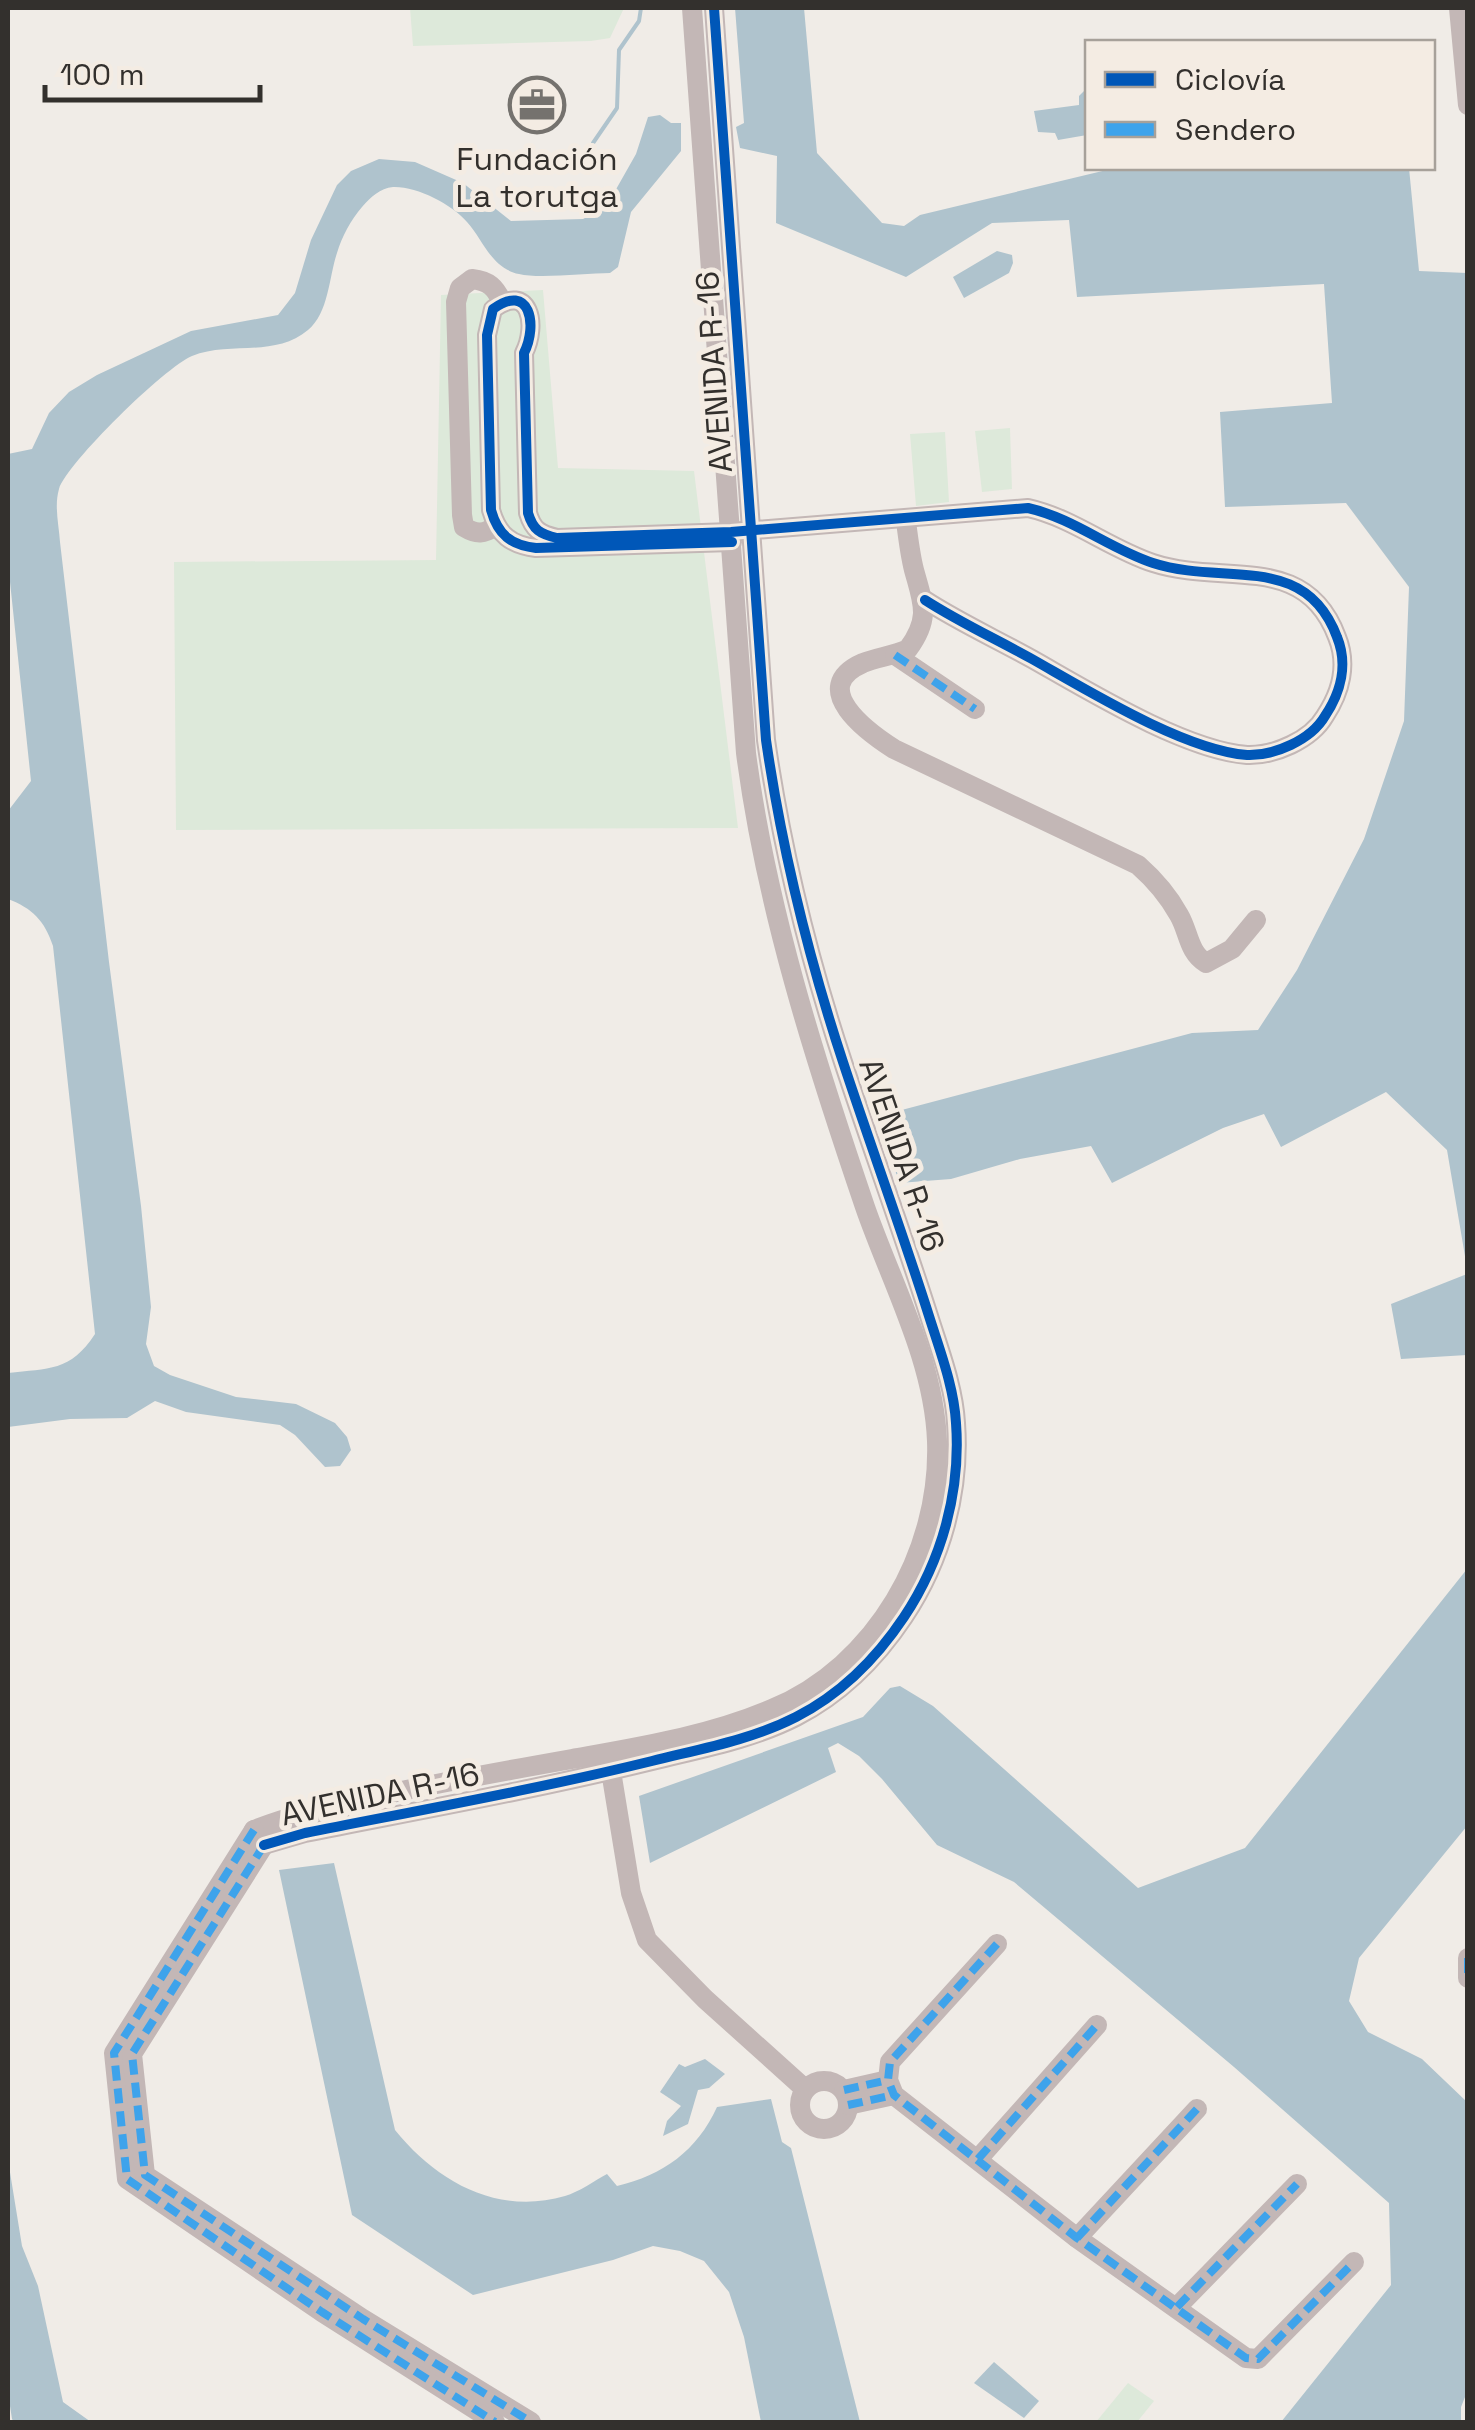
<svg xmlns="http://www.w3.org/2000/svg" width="1475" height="2430" font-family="'Space Grotesk',sans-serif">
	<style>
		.green { fill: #dde9da }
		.water { fill: #afc3cd }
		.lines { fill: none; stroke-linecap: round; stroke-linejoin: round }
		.stream { stroke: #afc3cd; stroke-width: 4 }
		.minor { stroke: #c3b7b6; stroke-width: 20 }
		.quiet { stroke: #3ea3eb; stroke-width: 8; stroke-dasharray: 15 8; stroke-linecap: butt }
		.cycleway-casing { stroke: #f4ece3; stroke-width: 16 }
		.cycleway { stroke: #0057b8; stroke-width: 10 }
		.labels { text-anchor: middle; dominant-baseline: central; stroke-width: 10; stroke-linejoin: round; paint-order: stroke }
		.poi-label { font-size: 32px; fill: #33302d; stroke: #f4ece3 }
		.street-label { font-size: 32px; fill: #33302d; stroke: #f4ece3 }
	</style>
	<rect width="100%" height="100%" fill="#f0ece7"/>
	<g class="green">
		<path d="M 410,8 L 624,8 L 610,38 L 591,41 L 413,46 Z"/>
		<path d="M 543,290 L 558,468 L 694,471 L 738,828 L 176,830 L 174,562 L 436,560 L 441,295 Z"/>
		<path d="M 1010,428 L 1012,489 L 982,492 L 975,431 Z"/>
		<path d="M 945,432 L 949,502 L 916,506 L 910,434 Z"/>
		<path d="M 1128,2383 L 1154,2401 L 1137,2422 L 1096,2422 Z"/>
	</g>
	<g class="water">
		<path d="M 735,8 L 804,8 L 817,153 L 882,223 L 904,226 L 920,215 L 1115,168 L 1409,168 L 1419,271 L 1467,273 L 1467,1268 L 1447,1150 L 1386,1092 L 1281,1147 L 1264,1114 L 1223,1128 L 1112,1183 L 1091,1146 L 1020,1159 L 951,1179 L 899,1183 L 879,1116 L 1192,1033 L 1258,1030 L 1297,970 L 1364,839 L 1404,721 L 1409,587 L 1346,503 L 1225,507 L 1220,412 L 1332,403 L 1324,284 L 1077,297 L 1069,220 L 992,223 L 906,277 L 776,223 L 777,156 L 740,148 L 736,127 L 744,123 Z"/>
		<path d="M 1087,88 L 1087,135 L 1058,140 L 1055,133 L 1038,132 L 1034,111 L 1079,105 L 1079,96 Z"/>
		<path d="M 660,115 L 671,123 L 681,123 L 681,151 L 631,212 L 618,267 L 610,273 C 587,273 539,279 519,274 C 491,268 484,241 467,222 C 452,204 416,186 393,187 C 380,188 371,197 362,207 C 351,220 342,236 337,253 C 329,276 329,313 308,330 C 275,358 229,341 192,356 C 165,367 67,463 59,489 C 54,506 59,526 60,542 L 109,962 L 141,1206 L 151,1307 L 146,1344 L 154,1366 L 170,1375 L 236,1397 L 296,1404 L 335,1423 L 347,1437 L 351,1450 L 340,1466 L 325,1467 L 295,1435 L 280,1425 L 186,1412 L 155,1401 L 127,1418 L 70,1419 L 8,1427 L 8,1373 C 49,1368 70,1372 95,1334 L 53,946 C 45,921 32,908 8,899 L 8,811 L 31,781 L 8,563 L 8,454 L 32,449 L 49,413 L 69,392 L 97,375 L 191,331 L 278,315 L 295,293 L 311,240 L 337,185 L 351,171 L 379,159 L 415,162 L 463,183 L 511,221 L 583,219 L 606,207 L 636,154 L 648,117 Z"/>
		<path d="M 997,251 L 1012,255 L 1013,263 L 1009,273 L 964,298 L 953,277 Z"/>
		<path d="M 1467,1274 L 1467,1355 L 1401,1359 L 1391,1304 Z"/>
		<path d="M 1467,1569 L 1467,1826 L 1359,1958 L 1349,2001 L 1368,2032 L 1422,2059 L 1467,2102 L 1467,2392 L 1461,2407 L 1461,2422 L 1281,2422 L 1391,2285 L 1389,2203 L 1234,2067 L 1014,1882 L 937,1845 L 882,1779 L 859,1756 L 838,1743 L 828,1748 L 836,1772 L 650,1863 L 639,1796 L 863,1717 L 890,1688 L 900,1686 L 933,1706 L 1138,1888 L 1245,1848 Z"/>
		<path d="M 334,1863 L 395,2130 C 436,2181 497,2216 565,2196 C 579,2192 594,2181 607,2174 L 617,2186 C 663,2175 697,2151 717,2107 L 771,2099 L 782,2142 L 791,2148 L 860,2422 L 761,2422 L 744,2337 L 729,2292 L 704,2261 L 680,2251 L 653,2246 L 613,2260 L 473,2295 L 352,2215 L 279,1870 Z"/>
		<path d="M 705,2059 L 725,2074 L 709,2088 L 698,2090 L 688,2124 L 663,2136 L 667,2121 L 681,2106 L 660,2092 L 679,2064 L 685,2067 Z"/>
		<path d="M 8,2160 L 22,2246 L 38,2286 L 63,2402 L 91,2422 L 14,2422 L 12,2419 L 8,2393 Z"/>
		<path d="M 994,2362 L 1039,2401 L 1024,2418 L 974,2383 Z"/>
	</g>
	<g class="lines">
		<path class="stream" d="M 593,143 L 617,108 L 619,50 L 639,21 L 641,8"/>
		<g class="minor">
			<path d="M 1459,8 L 1468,105"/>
			<path d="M 906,521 C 908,537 910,554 914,570 C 923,603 931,618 908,649 C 893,656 878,657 863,663 C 806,688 869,733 894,749 L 1138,865 C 1155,880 1168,895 1179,915 C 1189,932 1188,952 1206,963 L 1232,949 L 1256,920"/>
			<path d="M 496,526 C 484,534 477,535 464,527 L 462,515 L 456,302 L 460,288 L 472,279 C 489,281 495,287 502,302"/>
			<path d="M 732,542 L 536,548 C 511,545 498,535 491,510 L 487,335 L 493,309 C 530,282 538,325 524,353 L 528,513 C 533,530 540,534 557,538 L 731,532 L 1028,508 C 1073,518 1110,549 1153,563 C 1223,586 1305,551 1337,637 C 1348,664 1341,692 1325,716 C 1311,740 1274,756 1247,755 C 1184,750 1087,690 1032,659 C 996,639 959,622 925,600"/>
			<path d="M 895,655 L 975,709"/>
			<path d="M 609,1759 L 631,1893 L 647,1940 L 705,1999 L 805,2089"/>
			<path d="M 254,1830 C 291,1815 330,1807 369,1798 C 436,1783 504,1771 572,1759 C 639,1747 709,1736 772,1709 C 876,1666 941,1552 937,1441 C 934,1360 891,1282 865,1207 C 815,1060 766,907 746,753 L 692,8"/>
			<path d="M 254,1830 L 114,2053 L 127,2179 L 322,2312 L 495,2422"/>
			<path d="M 264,1845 L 305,1833 C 421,1810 538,1789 652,1761 C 700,1749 751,1740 796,1717 C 841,1694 876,1659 904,1617 C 942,1560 961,1491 956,1423 C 954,1387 940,1351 929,1316 C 902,1231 871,1147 843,1062 C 808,956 782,850 766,740 L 714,8"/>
			<path d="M 264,1845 L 132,2054 L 145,2175 L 363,2319 L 531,2422"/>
			<path d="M 997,1944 L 890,2062 L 888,2080 L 894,2095 L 1077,2238 L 1246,2358 L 1258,2359 L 1354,2262"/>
			<path d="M 1468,1958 L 1468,1978"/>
			<circle cx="824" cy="2105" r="24"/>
			<path d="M 844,2090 L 888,2080"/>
			<path d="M 848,2105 L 894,2095"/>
			<path d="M 978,2159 L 1097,2025"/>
			<path d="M 1077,2238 L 1197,2109"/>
			<path d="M 1177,2307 L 1297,2184"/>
		</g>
		<g class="quiet">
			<path d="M 895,655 L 975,709"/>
			<path d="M 254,1830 L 114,2053 L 127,2179 L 322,2312 L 495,2422"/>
			<path d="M 264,1845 L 132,2054 L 145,2175 L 363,2319 L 531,2422"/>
			<path d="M 997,1944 L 890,2062 L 888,2080 L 894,2095 L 1077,2238 L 1246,2358 L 1258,2359 L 1354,2262"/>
			<path d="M 1468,1958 L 1468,1978"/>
			<path d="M 844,2090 L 888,2080"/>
			<path d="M 848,2105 L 894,2095"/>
			<path d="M 978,2159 L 1097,2025"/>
			<path d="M 1077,2238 L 1197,2109"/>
			<path d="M 1177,2307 L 1297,2184"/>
		</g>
		<g class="cycleway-casing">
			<g id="cycleway">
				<path d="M 732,542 L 536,548 C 511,545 498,535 491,510 L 487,335 L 493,309 C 530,282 538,325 524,353 L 528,513 C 533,530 540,534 557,538 L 731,532 L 1028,508 C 1073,518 1110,549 1153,563 C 1223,586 1305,551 1337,637 C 1348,664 1341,692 1325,716 C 1311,740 1274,756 1247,755 C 1184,750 1087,690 1032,659 C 996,639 959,622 925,600"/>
				<path d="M 264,1845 L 305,1833 C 421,1810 538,1789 652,1761 C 700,1749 751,1740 796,1717 C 841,1694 876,1659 904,1617 C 942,1560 961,1491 956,1423 C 954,1387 940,1351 929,1316 C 902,1231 871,1147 843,1062 C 808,956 782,850 766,740 L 714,8"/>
			</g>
		</g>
		<use href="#cycleway" class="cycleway"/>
	</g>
	<defs>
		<g id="office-ring" transform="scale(2.875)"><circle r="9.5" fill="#f4ece3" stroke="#75726e" stroke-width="1.5"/><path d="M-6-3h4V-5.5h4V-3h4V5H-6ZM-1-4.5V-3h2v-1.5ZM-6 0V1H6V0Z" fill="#75726e"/></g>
	</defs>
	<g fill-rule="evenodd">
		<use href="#office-ring" x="537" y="105"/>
	</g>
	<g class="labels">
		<g class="poi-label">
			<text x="537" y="159">Fundación<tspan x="537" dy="37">La torutga</tspan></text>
		</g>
		<g class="street-label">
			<text transform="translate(714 372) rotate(-94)">AVENIDA R-16</text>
			<text transform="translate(902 1155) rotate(71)">AVENIDA R-16</text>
			<text transform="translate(380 1794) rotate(-12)">AVENIDA R-16</text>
		</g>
	</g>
	<rect width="1475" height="2430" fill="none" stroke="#33302d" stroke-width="20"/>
	<rect x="1085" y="40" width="350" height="130" fill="#f4ece3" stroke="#a7a19a" stroke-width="2.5"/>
	<rect x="1105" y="72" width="50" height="15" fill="#0057b8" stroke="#a7a19a" stroke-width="2.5"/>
	<text x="1175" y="90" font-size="30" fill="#33302d">Ciclovía</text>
	<rect x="1105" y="122" width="50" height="15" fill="#3ea3eb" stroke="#a7a19a" stroke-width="2.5"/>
	<text x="1175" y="140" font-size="30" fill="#33302d">Sendero</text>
	<path d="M45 85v15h215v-15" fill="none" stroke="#33302d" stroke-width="5"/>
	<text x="60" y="85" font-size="30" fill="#33302d" stroke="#f4ece3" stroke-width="8" paint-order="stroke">100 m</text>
</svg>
